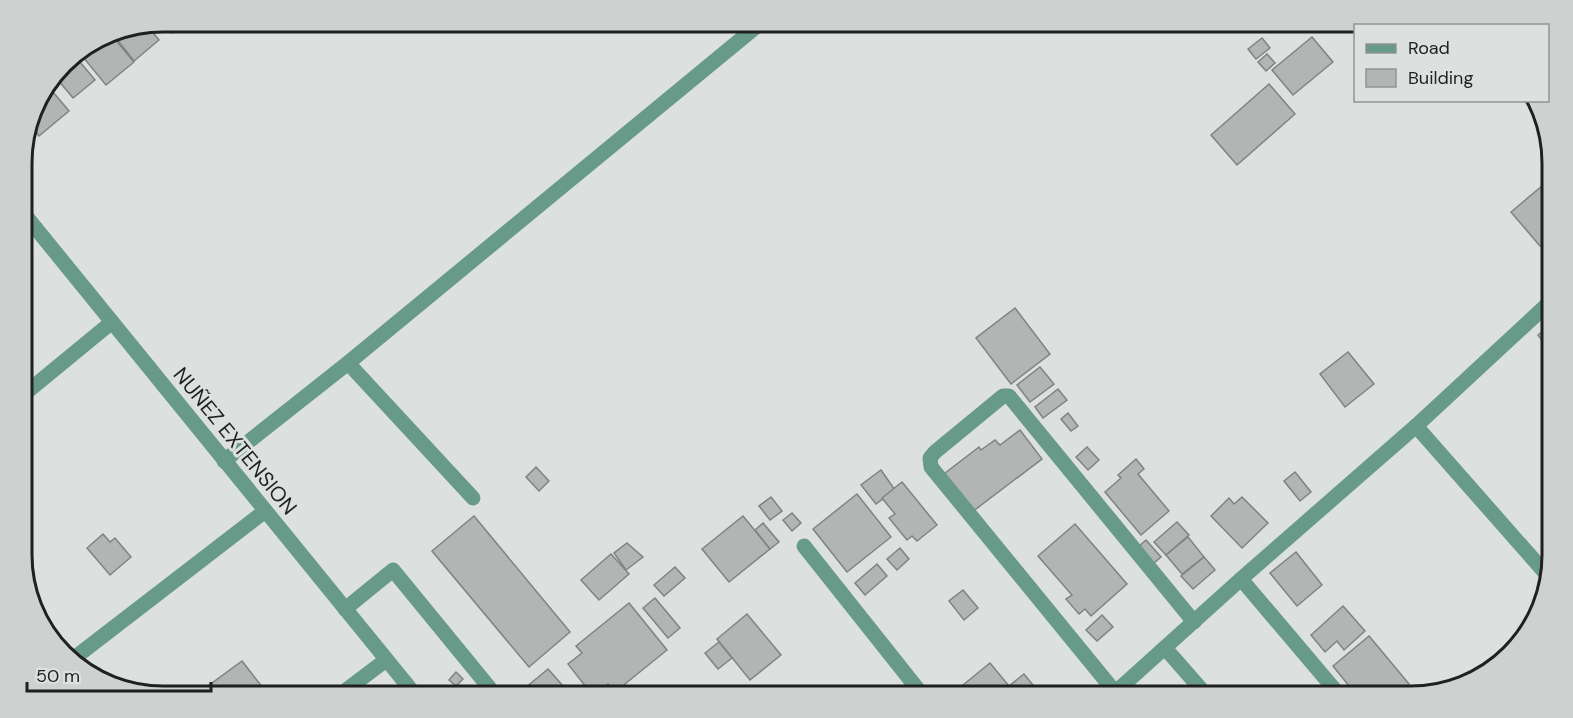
<svg xmlns="http://www.w3.org/2000/svg" width="1573" height="718" font-family="'DM Sans',sans-serif">
	<style>
		.building { fill: #b1b5b4; stroke: #7f8381; stroke-width: 1.5 }
		.lines { fill: none; stroke-linecap: round; stroke-linejoin: round }
		.minor { stroke: #689a8a; stroke-width: 15 }
		.labels { text-anchor: middle; dominant-baseline: central; stroke-width: 6; stroke-linejoin: round; paint-order: stroke }
		.street-label { font-size: 21px; fill: #1f2120; stroke: #dce0de }
		.rim { fill: none; stroke: #1f2120; stroke-width: 3 }
	</style>
	<rect width="100%" height="100%" fill="#dce0de"/>
	<g class="building">
		<path d="M 162,21 L 187,21 L 172,33 Z"/>
		<path d="M 146,24 L 159,40 L 134,61 L 112,33 Z"/>
		<path d="M 109,32 L 134,62 L 106,85 L 78,51 Z"/>
		<path d="M 1312,37 L 1333,62 L 1293,95 L 1272,70 Z"/>
		<path d="M 1262,38 L 1270,48 L 1256,59 L 1248,49 Z"/>
		<path d="M 1267,54 L 1275,63 L 1266,71 L 1258,62 Z"/>
		<path d="M 80,62 L 95,80 L 73,98 L 58,80 Z"/>
		<path d="M 1269,84 L 1295,114 L 1237,165 L 1211,135 Z"/>
		<path d="M 47,85 L 69,111 L 39,136 L 29,124 L 32,114 L 37,109 L 34,106 L 36,100 Z"/>
		<path d="M 1542,186 L 1551,197 L 1551,237 L 1540,246 L 1511,212 Z"/>
		<path d="M 1015,308 L 1050,354 L 1011,384 L 976,338 Z"/>
		<path d="M 1551,324 L 1551,352 L 1538,335 Z"/>
		<path d="M 1348,352 L 1374,384 L 1345,407 L 1320,374 Z"/>
		<path d="M 1040,367 L 1054,384 L 1030,402 L 1017,385 Z"/>
		<path d="M 1058,389 L 1067,400 L 1043,418 L 1035,407 Z"/>
		<path d="M 1068,413 L 1078,426 L 1071,431 L 1061,419 Z"/>
		<path d="M 1020,430 L 1042,459 L 972,512 L 944,474 L 979,447 L 981,450 L 995,440 L 1000,445 Z"/>
		<path d="M 1087,447 L 1099,460 L 1088,470 L 1076,457 Z"/>
		<path d="M 1136,459 L 1144,469 L 1138,474 L 1169,511 L 1141,535 L 1105,492 L 1121,478 L 1118,475 Z"/>
		<path d="M 536,467 L 549,481 L 539,491 L 526,477 Z"/>
		<path d="M 881,470 L 895,490 L 876,504 L 861,485 Z"/>
		<path d="M 1295,472 L 1311,492 L 1300,501 L 1284,481 Z"/>
		<path d="M 902,482 L 937,525 L 917,541 L 912,536 L 907,540 L 889,518 L 895,514 L 882,498 Z"/>
		<path d="M 857,494 L 891,537 L 847,572 L 813,529 Z"/>
		<path d="M 771,497 L 782,511 L 770,520 L 759,506 Z"/>
		<path d="M 1242,497 L 1268,523 L 1242,548 L 1211,516 L 1229,498 L 1234,504 Z"/>
		<path d="M 792,513 L 801,523 L 792,531 L 783,520 Z"/>
		<path d="M 474,516 L 570,632 L 529,667 L 432,551 Z"/>
		<path d="M 743,516 L 770,549 L 729,582 L 702,549 Z"/>
		<path d="M 22,522 L 32,534 L 22,542 Z"/>
		<path d="M 1177,522 L 1189,535 L 1166,555 L 1154,542 Z"/>
		<path d="M 763,523 L 779,542 L 770,549 L 755,530 Z"/>
		<path d="M 1075,524 L 1127,584 L 1091,616 L 1085,609 L 1079,614 L 1066,599 L 1072,595 L 1038,556 Z"/>
		<path d="M 103,534 L 110,542 L 115,538 L 131,557 L 110,575 L 87,548 Z"/>
		<path d="M 1188,537 L 1204,557 L 1182,574 L 1166,555 Z"/>
		<path d="M 1146,540 L 1161,557 L 1153,564 L 1138,547 Z"/>
		<path d="M 627,543 L 643,557 L 626,570 L 614,553 Z"/>
		<path d="M 900,548 L 909,559 L 897,570 L 887,559 Z"/>
		<path d="M 1296,552 L 1322,585 L 1297,606 L 1270,573 Z"/>
		<path d="M 611,554 L 629,574 L 599,600 L 581,580 Z"/>
		<path d="M 1204,557 L 1215,570 L 1193,589 L 1181,576 Z"/>
		<path d="M 877,564 L 887,576 L 865,595 L 855,583 Z"/>
		<path d="M 675,567 L 685,578 L 664,596 L 654,585 Z"/>
		<path d="M 963,590 L 978,608 L 964,620 L 949,601 Z"/>
		<path d="M 655,598 L 680,628 L 668,638 L 643,608 Z"/>
		<path d="M 629,603 L 667,650 L 615,692 L 608,684 L 593,696 L 568,664 L 582,653 L 576,646 Z"/>
		<path d="M 1343,606 L 1365,631 L 1344,650 L 1337,641 L 1325,652 L 1311,635 Z"/>
		<path d="M 747,614 L 781,655 L 750,680 L 717,639 Z"/>
		<path d="M 1102,615 L 1113,627 L 1097,641 L 1086,630 Z"/>
		<path d="M 1369,636 L 1409,684 L 1394,697 L 1358,697 L 1333,666 Z"/>
		<path d="M 719,642 L 732,658 L 718,669 L 705,653 Z"/>
		<path d="M 242,661 L 270,697 L 216,697 L 208,686 Z"/>
		<path d="M 990,663 L 1009,686 L 1024,674 L 1037,690 L 1029,697 L 965,697 L 958,689 Z"/>
		<path d="M 548,669 L 563,686 L 550,697 L 532,697 L 525,688 Z"/>
		<path d="M 456,672 L 463,679 L 456,686 L 449,680 Z"/>
		<path d="M 366,686 L 374,697 L 352,697 Z"/>
	</g>
	<g class="lines">
		<g class="minor">
			<path d="M 21,210 L 417,697"/>
			<path d="M 348,363 L 473,498"/>
			<path d="M 22,396 L 112,322"/>
			<path d="M 1416,426 L 1548,576"/>
			<path d="M 224,461 L 348,363 L 763,21"/>
			<path d="M 804,546 L 924,697"/>
			<path d="M 1241,579 L 1341,697"/>
			<path d="M 345,609 L 393,570 L 497,697"/>
			<path d="M 1165,648 L 1208,697"/>
			<path d="M 73,659 L 265,511"/>
			<path d="M 1115,692 L 931,467 L 930,458 L 935,452 L 1003,396 L 1009,396 L 1194,622"/>
			<path d="M 337,697 L 386,660"/>
			<path d="M 672,697 L 674,695"/>
			<path d="M 1110,697 L 1241,579 L 1416,426 L 1551,301"/>
		</g>
	</g>
	<g class="labels">
		<g class="street-label">
			<text transform="translate(235 441) rotate(51)">NUÑEZ EXTENSION</text>
		</g>
	</g>
	<path d="M0 0H1573V718H0ZM163 32H1411A131 131 0 0 1 1542 163V555A131 131 0 0 1 1411 686H163A131 131 0 0 1 32 555V163A131 131 0 0 1 163 32Z" fill="#cdd1cf" fill-rule="evenodd"/>
	<path class="rim" d="M163 32H1411A131 131 0 0 1 1542 163V555A131 131 0 0 1 1411 686H163A131 131 0 0 1 32 555V163A131 131 0 0 1 163 32Z"/>
	<rect x="1354" y="24" width="195" height="78" fill="#dce0de" stroke="#909492" stroke-width="1.5"/>
	<rect x="1366" y="44" width="30" height="9" fill="#689a8a" stroke="#909492" stroke-width="1.5"/>
	<text x="1408" y="54" font-size="18" fill="#1f2120">Road</text>
	<rect x="1366" y="69" width="30" height="18" fill="#b1b5b4" stroke="#909492" stroke-width="1.5"/>
	<text x="1408" y="84" font-size="18" fill="#1f2120">Building</text>
	<path d="M27 682v9h184v-9" fill="none" stroke="#1f2120" stroke-width="3"/>
	<text x="36" y="682" font-size="18" fill="#1f2120" stroke="#dce0de" stroke-width="4.5" paint-order="stroke">50 m</text>
</svg>
